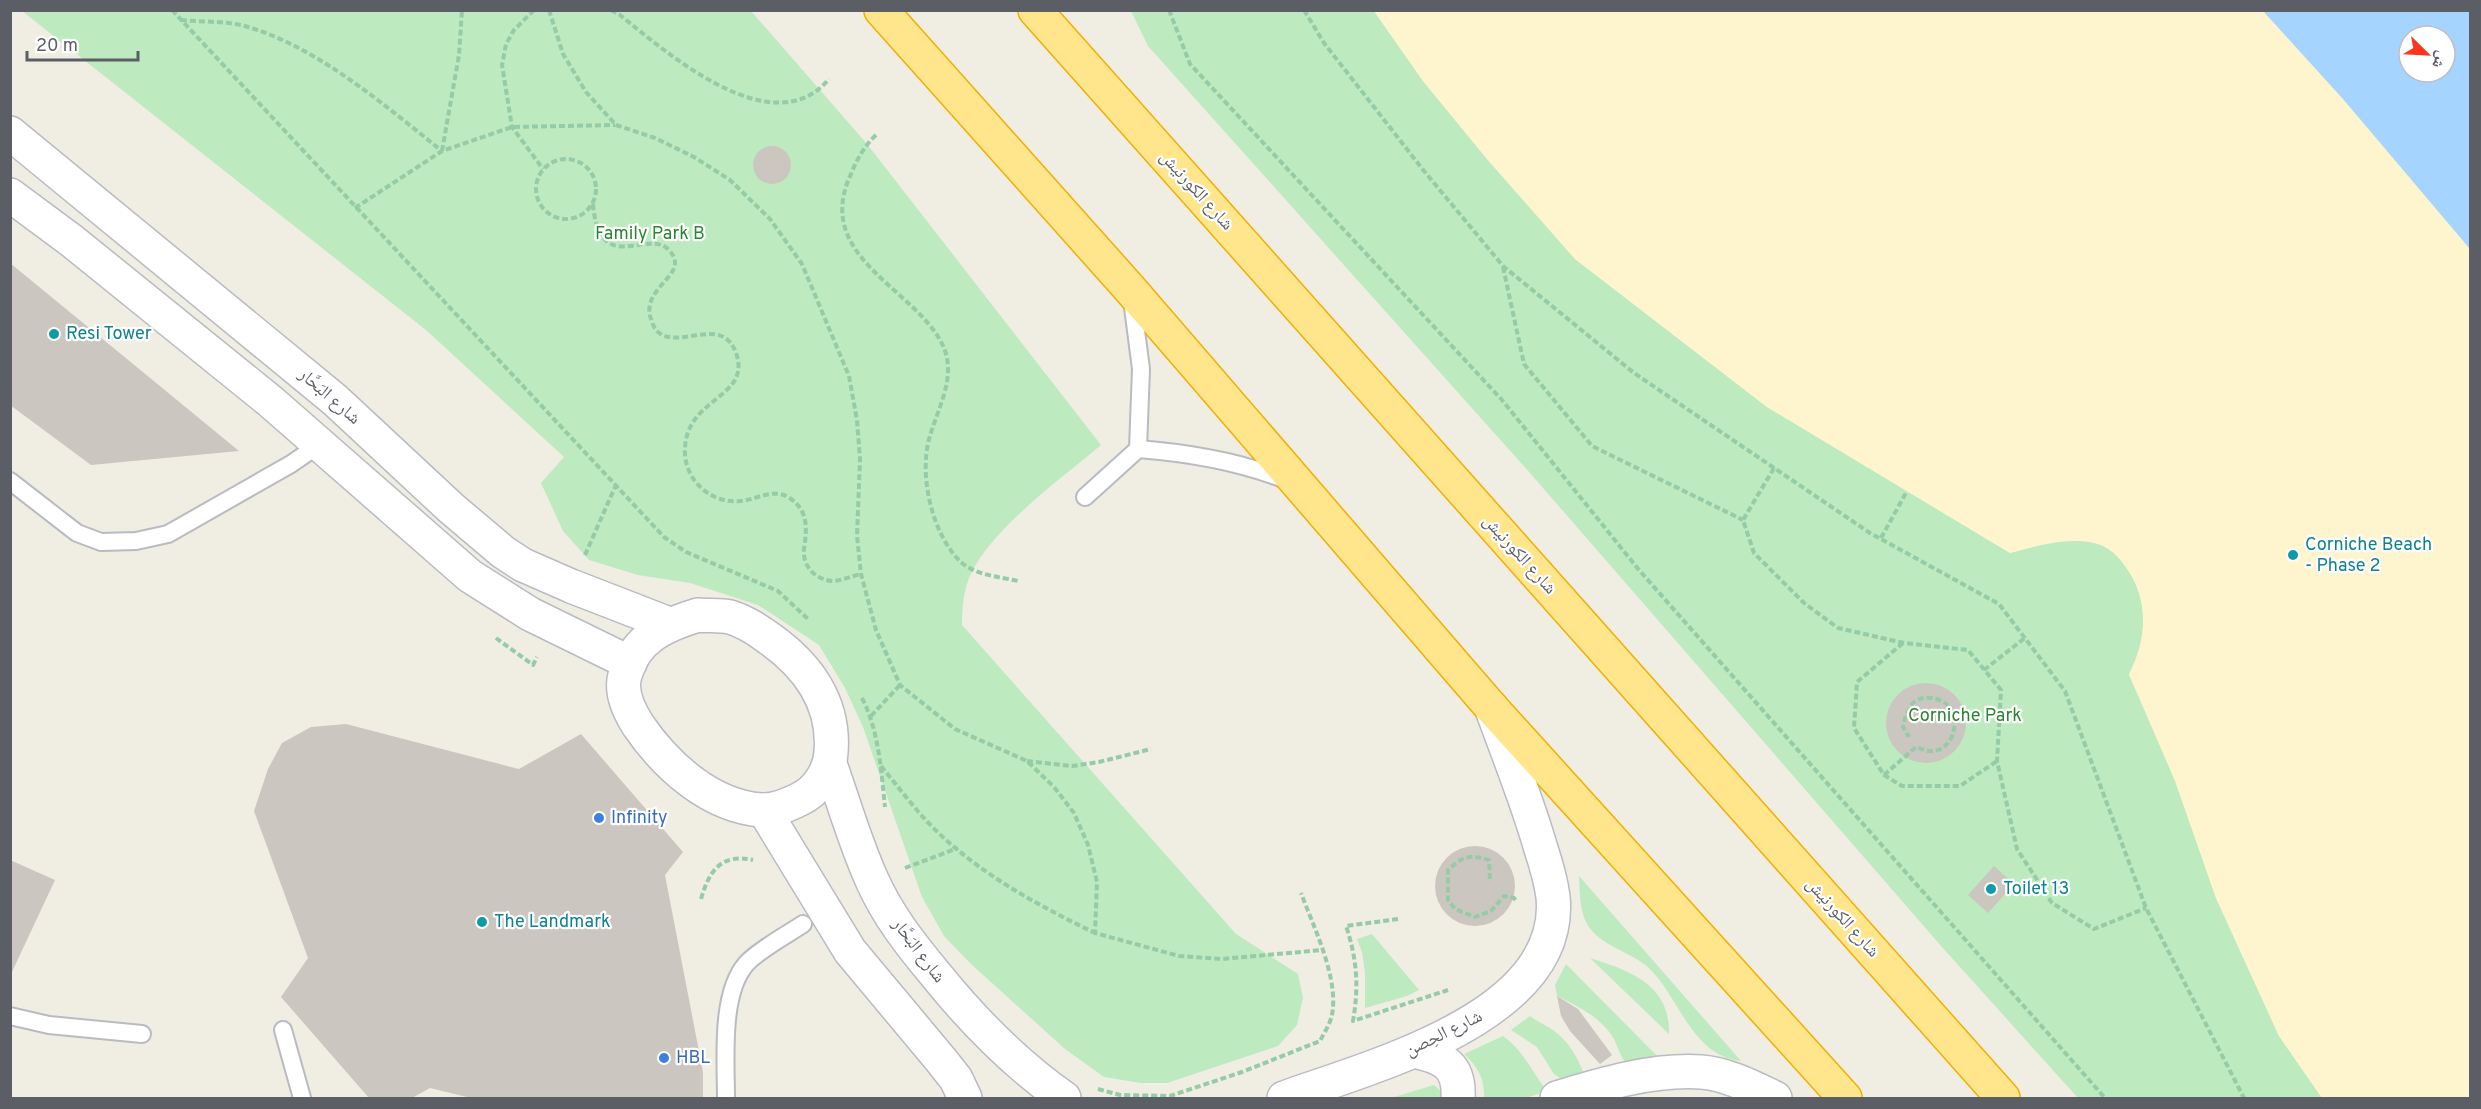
<svg xmlns="http://www.w3.org/2000/svg" width="2481" height="1109" font-family="Overpass,'Noto Naskh Arabic',sans-serif">
	<style>
		.green { fill: #bdeabe }
		.sand { fill: #fef5cf }
		.water { fill: #a4d4ff; fill-rule: evenodd }
		.building { fill: #cbc7c0 }
		.lines { fill: none; stroke-linecap: round; stroke-linejoin: round }
		.lane-casing { stroke: #b8bbc1; stroke-width: 20 }
		.street-casing { stroke: #b8bbc1; stroke-width: 36 }
		.secondary-casing { stroke: #b9bcc3; stroke-width: 36 }
		.highway-casing { stroke: #f3ae00; stroke-width: 36 }
		.path { stroke: #95cba6; stroke-width: 4; stroke-dasharray: 6 3; stroke-linecap: butt }
		.lane { stroke: #fff; stroke-width: 16 }
		.street { stroke: #fff; stroke-width: 33 }
		.secondary { stroke: #fff; stroke-width: 33 }
		.highway { stroke: #ffe58b; stroke-width: 33 }
		.culture-dot { fill: #0f9aa8; stroke: #fff; stroke-width: 2 }
		.shop-dot { fill: #3f7fe0; stroke: #fff; stroke-width: 2 }
		.labels { text-anchor: middle; dominant-baseline: central; stroke-width: 4.5; stroke-linejoin: round; paint-order: stroke }
		.street-label { font-size: 18px; fill: #5b5f65; stroke: #fff }
		.park-label { font-size: 18px; fill: #2b8532; stroke: #fff }
		.culture-label { font-size: 18px; fill: #0d838f; stroke: #fff; text-anchor: start }
		.shop-label { font-size: 18px; fill: #366cbe; stroke: #fff; text-anchor: start }
	</style>
	<rect width="100%" height="100%" fill="#f0ede3"/>
	<g class="green">
		<path d="M 22,11 L 751,11 L 867,144 L 1101,445 C 1061,479 983,534 967,584 C 963,597 962,611 962,625 L 1236,934 L 1298,974 L 1303,998 L 1297,1025 L 1278,1046 L 1167,1083 L 1141,1083 L 1104,1077 L 1065,1049 L 971,964 L 944,936 L 922,897 L 863,727 L 845,688 L 819,645 L 758,605 L 690,583 L 638,575 L 589,560 L 563,531 L 541,483 L 564,457 L 426,330 Z"/>
		<path d="M 1131,11 L 1374,11 L 1423,81 L 1487,159 L 1575,259 L 1767,407 L 2010,553 C 2037,546 2073,535 2101,545 C 2111,549 2120,558 2125,566 C 2150,599 2147,640 2129,675 L 2175,780 L 2216,898 L 2279,1036 L 2322,1098 L 2078,1098 L 1942,947 L 1530,473 L 1148,46 Z"/>
		<path d="M 1579,876 L 1741,1061 C 1693,1056 1680,1000 1651,970 C 1635,954 1610,949 1594,933 C 1579,918 1580,895 1579,876 Z"/>
		<path d="M 1372,934 L 1419,990 L 1407,996 L 1365,1008 L 1365,973 L 1362,952 L 1357,939 Z"/>
		<path d="M 1590,958 C 1631,971 1670,985 1669,1034 Z"/>
		<path d="M 1566,964 L 1657,1056 L 1627,1065 C 1621,1057 1618,1048 1614,1039 C 1601,1017 1579,1007 1557,996 L 1555,985 Z"/>
		<path d="M 1530,1016 C 1539,1023 1551,1027 1559,1035 C 1572,1046 1579,1061 1585,1077 L 1567,1083 L 1554,1074 L 1537,1047 L 1511,1030 Z"/>
		<path d="M 1503,1036 C 1524,1051 1532,1072 1547,1091 L 1526,1098 L 1484,1098 C 1485,1079 1478,1067 1464,1054 Z"/>
		<path d="M 1434,1085 L 1442,1092 L 1443,1098 L 1391,1098 Z"/>
	</g>
	<path class="sand" d="M 1374,11 L 2263,11 L 2343,99 L 2470,249 L 2470,1098 L 2322,1098 L 2279,1036 L 2216,898 L 2175,781 L 2129,674 C 2147,640 2150,599 2125,566 C 2120,558 2111,549 2101,545 C 2073,534 2037,546 2010,553 L 1767,407 L 1575,259 L 1487,159 L 1423,81 Z"/>
	<path class="water" d="M 2263,11 L 2470,11 L 2470,249 L 2343,99 ZM 2409,36 L 2445,36 L 2445,72 L 2409,72 Z"/>
	<g class="building">
		<circle cx="772" cy="165" r="19"/>
		<path d="M 10,263 L 239,451 L 91,465 L 10,405 Z"/>
		<circle cx="1926" cy="723" r="40"/>
		<path d="M 346,724 L 519,769 L 581,734 L 683,852 L 665,875 L 703,1072 L 703,1098 L 471,1098 L 430,1088 L 412,1098 L 369,1098 L 281,997 L 308,958 L 254,811 L 268,769 L 282,743 L 311,727 Z"/>
		<circle cx="1475" cy="886" r="40"/>
		<path d="M 10,860 L 55,880 L 10,976 Z"/>
		<path d="M 1994,866 L 2014,884 L 1988,913 L 1968,895 Z"/>
		<path d="M 1557,996 L 1578,1009 L 1612,1055 L 1600,1064 L 1570,1031 L 1561,1016 Z"/>
	</g>
	<g class="lines">
		<g class="lane-casing">
			<g id="lane">
				<path d="M 1138,449 C 1190,453 1238,461 1286,480"/>
				<path d="M 10,481 L 77,533 L 101,542 L 136,541 L 168,534 L 291,464 L 320,444"/>
				<path d="M 1085,497 L 1138,449 L 1141,369 L 1132,300"/>
				<path d="M 10,1016 L 49,1025 L 142,1034"/>
				<path d="M 283,1030 L 302,1098"/>
				<path d="M 726,1098 C 726,1060 720,994 746,964 C 757,951 788,934 803,924"/>
			</g>
		</g>
		<g class="street-casing">
			<g id="street">
				<path d="M 10,133 L 335,400 L 451,508 L 503,552 L 523,565 L 571,586 L 669,624"/>
				<path d="M 10,195 L 72,241 L 270,401 L 470,576 L 530,614 L 630,663"/>
				<path d="M 698,615 C 708,616 720,615 730,617 C 744,621 758,630 770,639 C 808,666 835,703 831,752 C 830,771 817,791 800,799 C 788,805 775,811 761,810 C 710,806 666,766 638,725 C 629,711 620,692 625,675 C 635,638 665,625 698,615 Z"/>
				<path d="M 830,764 C 844,803 855,843 872,880 C 888,916 911,945 936,975 C 974,1022 1014,1063 1064,1098"/>
				<path d="M 764,810 L 850,951 L 941,1060 L 956,1079 L 965,1098"/>
			</g>
		</g>
		<g class="secondary-casing">
			<g id="secondary">
				<path d="M 1414,1051 C 1443,1057 1460,1065 1458,1098"/>
				<path d="M 1284,1098 C 1369,1067 1565,1017 1553,897 C 1551,881 1546,864 1541,849 C 1527,800 1508,754 1491,707"/>
				<path d="M 1557,1098 C 1602,1084 1653,1069 1701,1072 C 1727,1074 1752,1087 1775,1098"/>
			</g>
		</g>
		<g class="highway-casing">
			<g id="highway">
				<path d="M 881,10 L 1130,289 L 1490,706 L 1845,1098"/>
				<path d="M 1035,10 L 2003,1098"/>
			</g>
		</g>
		<g class="path">
			<path d="M 172,10 L 664,537 L 686,552 L 778,591 L 809,620"/>
			<path d="M 534,10 L 514,30 L 506,44 L 502,65 L 512,127 L 543,169"/>
			<path d="M 549,10 L 563,54 L 586,92 L 616,125 L 655,138 L 694,157 L 730,180 L 770,219 L 802,264 L 849,376 L 857,420 L 860,459 L 857,536 L 861,574 L 876,630 L 900,685 L 955,729 L 1027,761 L 1054,787 L 1074,813 L 1088,845 L 1097,882 L 1095,933 L 1179,956 L 1222,959 L 1322,950"/>
			<path d="M 611,10 L 620,15 C 667,53 773,146 829,79"/>
			<path d="M 1169,10 L 1190,64 L 1502,400 L 1639,570 L 2105,1098"/>
			<path d="M 1304,10 L 1324,43 L 1424,171 L 1503,266 L 1634,373 L 1870,533 L 1999,604 L 2065,691 L 2146,908 L 2244,1098"/>
			<path d="M 181,20 C 201,22 225,21 245,26 C 318,47 384,105 442,151"/>
			<path d="M 876,135 C 862,148 855,164 848,181 C 817,260 920,291 944,348 C 956,378 938,408 930,436 C 918,474 932,536 962,563 C 976,575 1000,577 1018,581"/>
			<path d="M 442,151 L 459,55 L 462,10"/>
			<circle cx="566" cy="189" r="30"/>
			<path d="M 593,204 C 599,277 646,229 668,249 C 693,274 643,285 650,316 C 652,321 653,328 658,332 C 680,351 724,312 737,356 C 749,398 687,398 685,448 C 683,478 709,504 740,501 C 756,500 772,488 788,497 C 809,510 807,528 804,549 C 802,567 817,581 834,581 C 843,580 852,576 861,574"/>
			<path d="M 355,208 L 442,151 L 512,127 L 615,125"/>
			<path d="M 1503,267 L 1524,364 L 1592,446 L 1743,520"/>
			<path d="M 1774,468 L 1743,520 L 1754,553 L 1804,603 L 1838,628 L 1904,643 L 1968,650 L 2001,690 L 1997,761 L 2017,849 L 2052,903 L 2094,929 L 2146,908"/>
			<path d="M 1881,538 L 1907,491"/>
			<path d="M 585,555 L 615,487"/>
			<path d="M 496,638 L 533,665 L 537,657"/>
			<path d="M 1903,643 L 1857,682 L 1854,728 L 1884,775 L 1902,786 L 1960,786 L 1997,761"/>
			<path d="M 1984,670 L 2026,637"/>
			<path d="M 862,698 C 879,731 881,770 885,807"/>
			<path d="M 871,716 L 900,685"/>
			<path d="M 1027,761 L 1072,766 L 1099,762 L 1151,749"/>
			<path d="M 881,766 C 895,783 908,800 922,816 C 969,868 1033,903 1095,933"/>
			<path d="M 1884,775 L 1916,747 C 1920,748 1925,751 1929,751 C 1952,753 1962,722 1948,706 C 1945,701 1937,699 1932,698 C 1912,695 1906,711 1903,727 L 1909,737"/>
			<path d="M 905,868 L 958,848"/>
			<path d="M 1490,879 L 1489,860 C 1469,854 1463,856 1448,870 L 1448,900 L 1455,909 L 1475,917 L 1491,911 L 1504,896 L 1514,898 L 1516,901"/>
			<path d="M 701,899 C 709,871 721,853 753,860"/>
			<path d="M 1398,919 L 1346,926 C 1357,959 1359,986 1353,1021 L 1448,990"/>
			<path d="M 1098,1089 L 1120,1095 L 1170,1096 L 1242,1072 L 1320,1041 C 1324,1033 1330,1024 1332,1015 C 1339,978 1314,928 1301,893"/>
		</g>
		<use href="#lane" class="lane"/>
		<use href="#street" class="street"/>
		<use href="#secondary" class="secondary"/>
		<use href="#highway" class="highway"/>
	</g>
	<g class="culture-dot">
		<circle cx="54" cy="334" r="6"/>
		<circle cx="2293" cy="555" r="6"/>
		<circle cx="1991" cy="889" r="6"/>
		<circle cx="482" cy="922" r="6"/>
	</g>
	<g class="shop-dot">
		<circle cx="599" cy="818" r="6"/>
		<circle cx="664" cy="1058" r="6"/>
	</g>
	<g class="labels">
		<g class="street-label">
			<text transform="translate(1196 191) rotate(48)">شارع الكورنيش</text>
			<text transform="translate(329 397) rotate(41)">شارع البَحَّار</text>
			<text transform="translate(1519 555) rotate(48)">شارع الكورنيش</text>
			<text transform="translate(1842 918) rotate(48)">شارع الكورنيش</text>
			<text transform="translate(918 951) rotate(53)">شارع البَحَّار</text>
			<text transform="translate(1444 1034) rotate(-26)">شارع الحِصن</text>
		</g>
		<g class="park-label">
			<text x="650" y="234">Family Park B</text>
			<text x="1965" y="716">Corniche Park</text>
		</g>
		<g class="culture-label">
			<text x="66" y="334">Resi Tower</text>
			<text x="2305" y="545">Corniche Beach<tspan x="2305" dy="21">- Phase 2</tspan></text>
			<text x="2003" y="889">Toilet 13</text>
			<text x="494" y="922">The Landmark</text>
		</g>
		<g class="shop-label">
			<text x="611" y="818">Infinity</text>
			<text x="676" y="1058">HBL</text>
		</g>
	</g>
	<rect width="2481" height="1109" fill="none" stroke="#5b5f65" stroke-width="24"/>
	<g transform="translate(2427 54) rotate(114)"><circle r="28" fill="#ffffff" stroke="#bdbfc1" stroke-width="1.5"/>
	<path d="M0-4.5L10 22L0 15L-10 22Z" fill="#fc351d"/>
	<text y="-9" font-size="16" font-weight="bold" text-anchor="middle" fill="#5b5f65">ش</text>
	</g>
	<path d="M27 51v9h111v-9" fill="none" stroke="#5b5f65" stroke-width="3"/>
	<text x="36" y="51" font-size="18" fill="#5b5f65" stroke="#ffffff" stroke-width="4.5" paint-order="stroke">20 m</text>
</svg>
